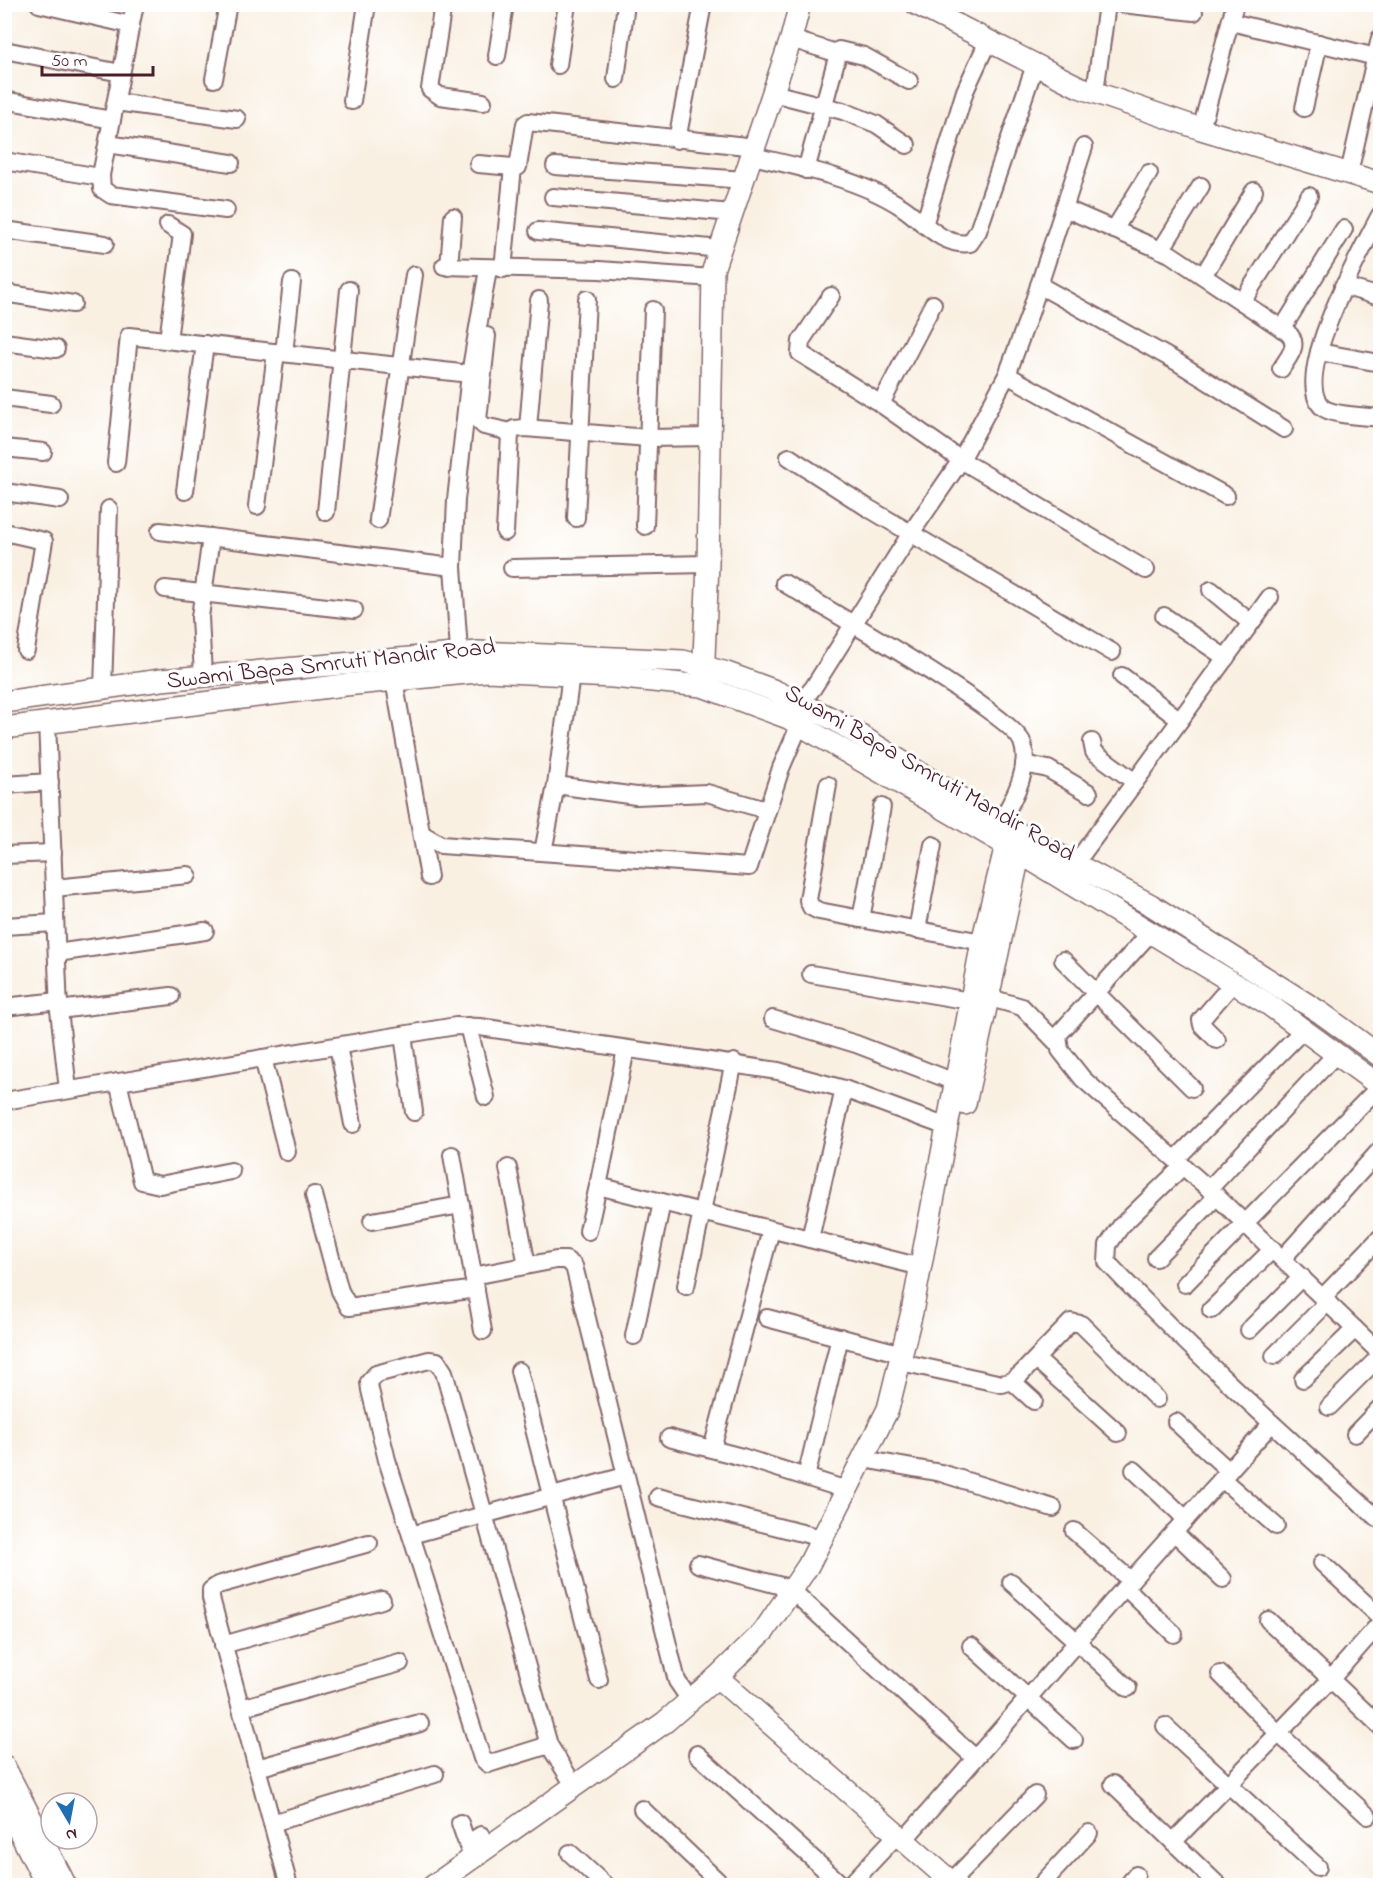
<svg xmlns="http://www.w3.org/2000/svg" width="1385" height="1890" font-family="'Indie Flower',sans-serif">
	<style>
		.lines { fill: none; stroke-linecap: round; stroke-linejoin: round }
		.minor-casing { stroke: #87686b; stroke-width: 20 }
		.tertiary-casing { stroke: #87686b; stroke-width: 24 }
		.minor { stroke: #fff; stroke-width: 16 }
		.tertiary { stroke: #fff; stroke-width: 21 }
		.labels { text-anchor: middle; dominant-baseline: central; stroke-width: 6; stroke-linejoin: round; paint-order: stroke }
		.street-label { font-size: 24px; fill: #4a1f2b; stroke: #fff }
	</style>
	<rect width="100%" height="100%" fill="#fff"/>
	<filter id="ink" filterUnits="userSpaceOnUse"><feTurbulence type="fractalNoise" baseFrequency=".0167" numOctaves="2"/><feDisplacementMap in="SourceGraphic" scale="12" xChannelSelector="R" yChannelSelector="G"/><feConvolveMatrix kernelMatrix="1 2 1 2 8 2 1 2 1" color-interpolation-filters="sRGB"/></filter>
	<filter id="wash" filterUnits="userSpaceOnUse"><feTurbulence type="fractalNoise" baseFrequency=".008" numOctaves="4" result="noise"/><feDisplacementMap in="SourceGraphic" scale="24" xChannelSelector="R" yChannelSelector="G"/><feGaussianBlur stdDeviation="1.35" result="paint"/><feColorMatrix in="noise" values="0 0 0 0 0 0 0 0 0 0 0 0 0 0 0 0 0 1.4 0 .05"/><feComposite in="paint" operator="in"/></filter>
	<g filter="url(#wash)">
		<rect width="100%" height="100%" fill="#f9f0e2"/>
	</g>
	<g filter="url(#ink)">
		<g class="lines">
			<g class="minor-casing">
				<g id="minor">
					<path d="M 39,4 L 131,25"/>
					<path d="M 443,4 L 430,89 L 440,96 L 483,102"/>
					<path d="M 1122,4 L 1194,12"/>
					<path d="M 1231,22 L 1376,57"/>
					<path d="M 791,39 L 836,53"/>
					<path d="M 4,50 L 121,73"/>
					<path d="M 497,56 L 505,4"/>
					<path d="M 558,65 L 567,4"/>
					<path d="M 214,79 L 228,4"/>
					<path d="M 616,79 L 626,4"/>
					<path d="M 1095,92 L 1107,4"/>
					<path d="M 773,93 L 843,111 L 876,124 L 907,145"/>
					<path d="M 4,100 L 112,120"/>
					<path d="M 352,101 L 367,4"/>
					<path d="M 116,102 L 237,119"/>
					<path d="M 1304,108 L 1319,43"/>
					<path d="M 1201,129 L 1235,4"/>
					<path d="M 677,140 L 703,4"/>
					<path d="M 108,144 L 231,163"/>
					<path d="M 752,156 C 801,167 859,179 902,207 C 922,220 942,247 970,243 L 978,231 L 1035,65"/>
					<path d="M 4,161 L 94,176 L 101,175 L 135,4"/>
					<path d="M 478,164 L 513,167"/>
					<path d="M 555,166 L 744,180"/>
					<path d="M 806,170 L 839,50 L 864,56 L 909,81"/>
					<path d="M 1349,173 L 1380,38"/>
					<path d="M 101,175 L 102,189 L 111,195 L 226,210"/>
					<path d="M 553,197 L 732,213"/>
					<path d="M 1064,208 L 1170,254 L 1287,332 C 1301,344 1289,356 1281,369"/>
					<path d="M 1380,215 C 1364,246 1290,377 1322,407 C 1332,416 1367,416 1380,418"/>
					<path d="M 924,225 L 965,91 L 988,41"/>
					<path d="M 4,230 L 105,244"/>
					<path d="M 1114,230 L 1149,173"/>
					<path d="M 538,231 L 720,249"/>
					<path d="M 1161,250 L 1201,186"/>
					<path d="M 444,266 L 599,270 L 713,278"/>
					<path d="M 449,267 L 453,217"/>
					<path d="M 503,269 L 513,167 L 518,167 L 525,124 L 528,122 L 755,147"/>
					<path d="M 1203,276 L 1254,191"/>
					<path d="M 1039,285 L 1177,362 L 1284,429"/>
					<path d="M 1343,286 L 1380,297"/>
					<path d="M 4,293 L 73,304"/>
					<path d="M 831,296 L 801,341 L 800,353 L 881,404 L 961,460 L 1146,570"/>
					<path d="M 1242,302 L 1309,196"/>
					<path d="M 1282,329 L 1344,229"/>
					<path d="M 487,336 L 478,420 L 484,426 L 511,432"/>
					<path d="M 168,340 L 182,234 L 168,225"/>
					<path d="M 4,342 L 56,349"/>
					<path d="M 1319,352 L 1380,363"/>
					<path d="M 284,353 L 292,282"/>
					<path d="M 1007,375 L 1226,496"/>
					<path d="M 4,398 L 51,404"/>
					<path d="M 881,404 L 933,304"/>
					<path d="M 528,428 L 539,300"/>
					<path d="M 4,448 L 43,452"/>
					<path d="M 789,457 L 868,508 L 1112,652"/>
					<path d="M 116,463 L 129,336 L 470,374"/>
					<path d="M 185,491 L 205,344"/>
					<path d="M 4,492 L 60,500"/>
					<path d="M 257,506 L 276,352"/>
					<path d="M 326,512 L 349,290"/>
					<path d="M 576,518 L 587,299"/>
					<path d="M 378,520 L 414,275"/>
					<path d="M 645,526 L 653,310"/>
					<path d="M 160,531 L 453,567"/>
					<path d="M 4,532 L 44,541 L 26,650"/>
					<path d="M 505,532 L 510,434 L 514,429 L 525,428 L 648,438 L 710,437"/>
					<path d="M 512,568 L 708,564"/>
					<path d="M 784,583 C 821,606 1011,713 1022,742 C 1033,770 1008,808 996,831"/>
					<path d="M 165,589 L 354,610"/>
					<path d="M 1211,590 L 1251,623"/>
					<path d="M 1164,616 L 1226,658"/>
					<path d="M 460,664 L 453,567 L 456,500 L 470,374 L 488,269"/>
					<path d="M 203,676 L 200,617 L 211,537"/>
					<path d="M 1122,676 L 1180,720"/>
					<path d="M 394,680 L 429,877"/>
					<path d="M 103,688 L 109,509"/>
					<path d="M 794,710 L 813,688 L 911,533 L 961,460 L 1007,375 L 1030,313 L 1084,147"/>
					<path d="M 47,722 L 59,1010 L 68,1090"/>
					<path d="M 1092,742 L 1094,752 L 1135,782"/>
					<path d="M 1024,764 L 1048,769 L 1089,793"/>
					<path d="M 4,785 L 50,782"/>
					<path d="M 556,785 L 636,796 L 707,793 L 766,810"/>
					<path d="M 828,785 L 808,900 L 811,907 L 819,911 L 982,942"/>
					<path d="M 422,834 L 441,845 L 749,867 L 781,768 L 800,724"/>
					<path d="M 543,852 L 556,785 L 571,675"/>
					<path d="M 4,855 L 53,853"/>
					<path d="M 1075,864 L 1270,597"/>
					<path d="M 54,888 L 188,875"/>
					<path d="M 861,919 L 882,807"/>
					<path d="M 4,926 L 55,923"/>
					<path d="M 917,930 L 933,845"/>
					<path d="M 1151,932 L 1058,1035 L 1060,1050 L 1083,1079 L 1209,1189 L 1380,1353"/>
					<path d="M 57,953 L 205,931"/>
					<path d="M 1063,960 L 1192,1088"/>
					<path d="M 811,974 L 970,1001"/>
					<path d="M 987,997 L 1022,1007 L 1059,1045"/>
					<path d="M 4,1007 L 59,1001"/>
					<path d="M 59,1010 L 171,996"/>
					<path d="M 773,1019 L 856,1044 L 955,1082"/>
					<path d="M 468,1026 L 486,1097"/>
					<path d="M 403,1035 L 414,1112"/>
					<path d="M 1217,1040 L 1202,1025 L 1201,1020 L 1233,983"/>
					<path d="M 338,1046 L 353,1124"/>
					<path d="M 626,1049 L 598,1186 L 921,1267"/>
					<path d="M 263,1058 L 287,1152"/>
					<path d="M 118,1082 L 142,1181 L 160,1185 L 231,1171"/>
					<path d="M 4,1101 L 456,1026 L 480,1027 L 778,1071 L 844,1089 L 947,1127"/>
					<path d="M 452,1155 L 483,1331"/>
					<path d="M 1176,1159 L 1302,1031"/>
					<path d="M 1183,1166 L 1121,1226 L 1108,1245 L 1107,1262 C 1192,1352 1284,1435 1377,1518"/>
					<path d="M 508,1168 L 527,1265"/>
					<path d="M 1209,1189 L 1336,1054"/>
					<path d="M 314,1195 L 340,1291 L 349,1307 L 476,1289"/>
					<path d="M 372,1221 L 461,1205"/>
					<path d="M 588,1231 L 598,1186"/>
					<path d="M 810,1239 L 844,1089"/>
					<path d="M 1156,1258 L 1217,1196"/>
					<path d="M 1283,1258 L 1380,1150"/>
					<path d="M 473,1276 L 556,1260 L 566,1260 L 574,1266 L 677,1681 L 690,1700"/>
					<path d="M 1185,1284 L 1380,1086"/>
					<path d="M 686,1286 L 734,1062"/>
					<path d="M 1323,1297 L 1380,1238"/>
					<path d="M 1211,1310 L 1273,1249"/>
					<path d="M 767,1318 L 902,1354"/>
					<path d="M 1249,1330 L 1302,1277"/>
					<path d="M 634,1336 L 662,1202"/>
					<path d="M 1274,1356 L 1328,1302"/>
					<path d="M 1036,1359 L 1118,1433"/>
					<path d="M 910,1364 L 1002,1384 L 1012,1381 L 1021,1374 L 1071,1322 L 1081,1324 L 1157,1399"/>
					<path d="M 519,1371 L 599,1680"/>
					<path d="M 1303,1379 L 1355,1329"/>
					<path d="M 1012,1381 L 1034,1401"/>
					<path d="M 1329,1407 L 1380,1356"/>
					<path d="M 1176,1422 L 1229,1471"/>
					<path d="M 1355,1434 L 1380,1408"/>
					<path d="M 669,1438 L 742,1457 L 847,1490"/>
					<path d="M 712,1449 L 771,1230"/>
					<path d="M 863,1459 L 941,1473 L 1053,1508"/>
					<path d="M 1134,1470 L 1186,1519"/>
					<path d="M 806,1477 L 840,1337"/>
					<path d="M 1222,1479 L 1276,1526"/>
					<path d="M 658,1497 L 822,1538"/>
					<path d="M 1074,1531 L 1130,1580"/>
					<path d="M 1174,1532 L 1223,1579"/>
					<path d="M 411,1535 L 625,1476"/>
					<path d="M 1322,1563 L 1380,1617"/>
					<path d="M 698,1564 L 793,1589"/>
					<path d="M 1011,1582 L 1128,1688"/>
					<path d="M 1125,1587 L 1174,1634"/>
					<path d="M 799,1597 L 975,1758"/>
					<path d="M 1268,1620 L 1380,1726"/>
					<path d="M 223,1645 L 382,1600"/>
					<path d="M 971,1646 L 1074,1740"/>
					<path d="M 1220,1674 L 1278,1733 L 1368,1816"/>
					<path d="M 241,1708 L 400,1663"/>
					<path d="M 1165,1726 L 1318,1867"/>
					<path d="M 549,1745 L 488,1764 L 482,1758 L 387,1460 L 370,1390 L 369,1382 L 376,1374 L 429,1360 L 437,1361 L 444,1372 L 549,1745 L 575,1787"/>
					<path d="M 697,1754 L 843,1886"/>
					<path d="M 257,1768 L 420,1723"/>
					<path d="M 1113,1784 L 1219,1886"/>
					<path d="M 642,1809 L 723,1886"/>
					<path d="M 272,1823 L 435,1774"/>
					<path d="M 460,1823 L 472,1858"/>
					<path d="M 904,1840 L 1125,1587 L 1271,1424"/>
					<path d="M 1173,1842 L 1330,1680 L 1380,1623"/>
					<path d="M 467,1844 L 481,1835"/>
					<path d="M 570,1853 L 606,1886"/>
					<path d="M 952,1881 L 1035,1795"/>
					<path d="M 289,1886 L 211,1598 L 211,1590 L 218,1585 L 369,1543"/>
					<path d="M 849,1886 L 897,1835"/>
					<path d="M 1040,1886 L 1089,1833"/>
					<path d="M 1127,1886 L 1136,1875"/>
				</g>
			</g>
			<g class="tertiary-casing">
				<g id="tertiary">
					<path d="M 916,4 L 1079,87 L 1201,129 L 1380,183"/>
					<path d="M 703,680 L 708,564 L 713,270 L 791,39 L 800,4"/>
					<path d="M 4,702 L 161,680 L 478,652 L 683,661 L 727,673 L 773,690 L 835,720 L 1000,823 L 1151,905 L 1321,1013 L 1380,1056"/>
					<path d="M 4,728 L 345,685 L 487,671 L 613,677 L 702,686 L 788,718 L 1013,849 L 1268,1004 L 1380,1086"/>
					<path d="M 965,1104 L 1022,842"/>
					<path d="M 717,1677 L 956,1886"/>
					<path d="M 4,1766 L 66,1886"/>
					<path d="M 4,1801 L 47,1886"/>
					<path d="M 433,1886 L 665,1722 L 717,1677 L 764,1631 L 808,1566 L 888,1409 L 912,1312 L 982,942 L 1009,833"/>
				</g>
			</g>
			<use href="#minor" class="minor"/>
			<use href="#tertiary" class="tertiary"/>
		</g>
	</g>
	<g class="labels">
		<g class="street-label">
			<text transform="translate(331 665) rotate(-6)">Swami Bapa Smruti Mandir Road</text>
			<text transform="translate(929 774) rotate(30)">Swami Bapa Smruti Mandir Road</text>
		</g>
	</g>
	<rect width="1385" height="1890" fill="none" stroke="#fff" stroke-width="24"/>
	<g transform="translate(69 1821) rotate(170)"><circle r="28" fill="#ffffff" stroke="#b7a5aa" stroke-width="1.5"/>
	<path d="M0-4.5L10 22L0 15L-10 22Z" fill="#1f6fb2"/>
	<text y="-9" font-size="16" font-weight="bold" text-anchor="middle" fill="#4a1f2b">N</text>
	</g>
	<path d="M42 66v9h111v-9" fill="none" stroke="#4a1f2b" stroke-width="3"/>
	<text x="51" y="66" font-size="18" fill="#4a1f2b" stroke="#ffffff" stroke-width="4.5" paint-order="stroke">50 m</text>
</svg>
